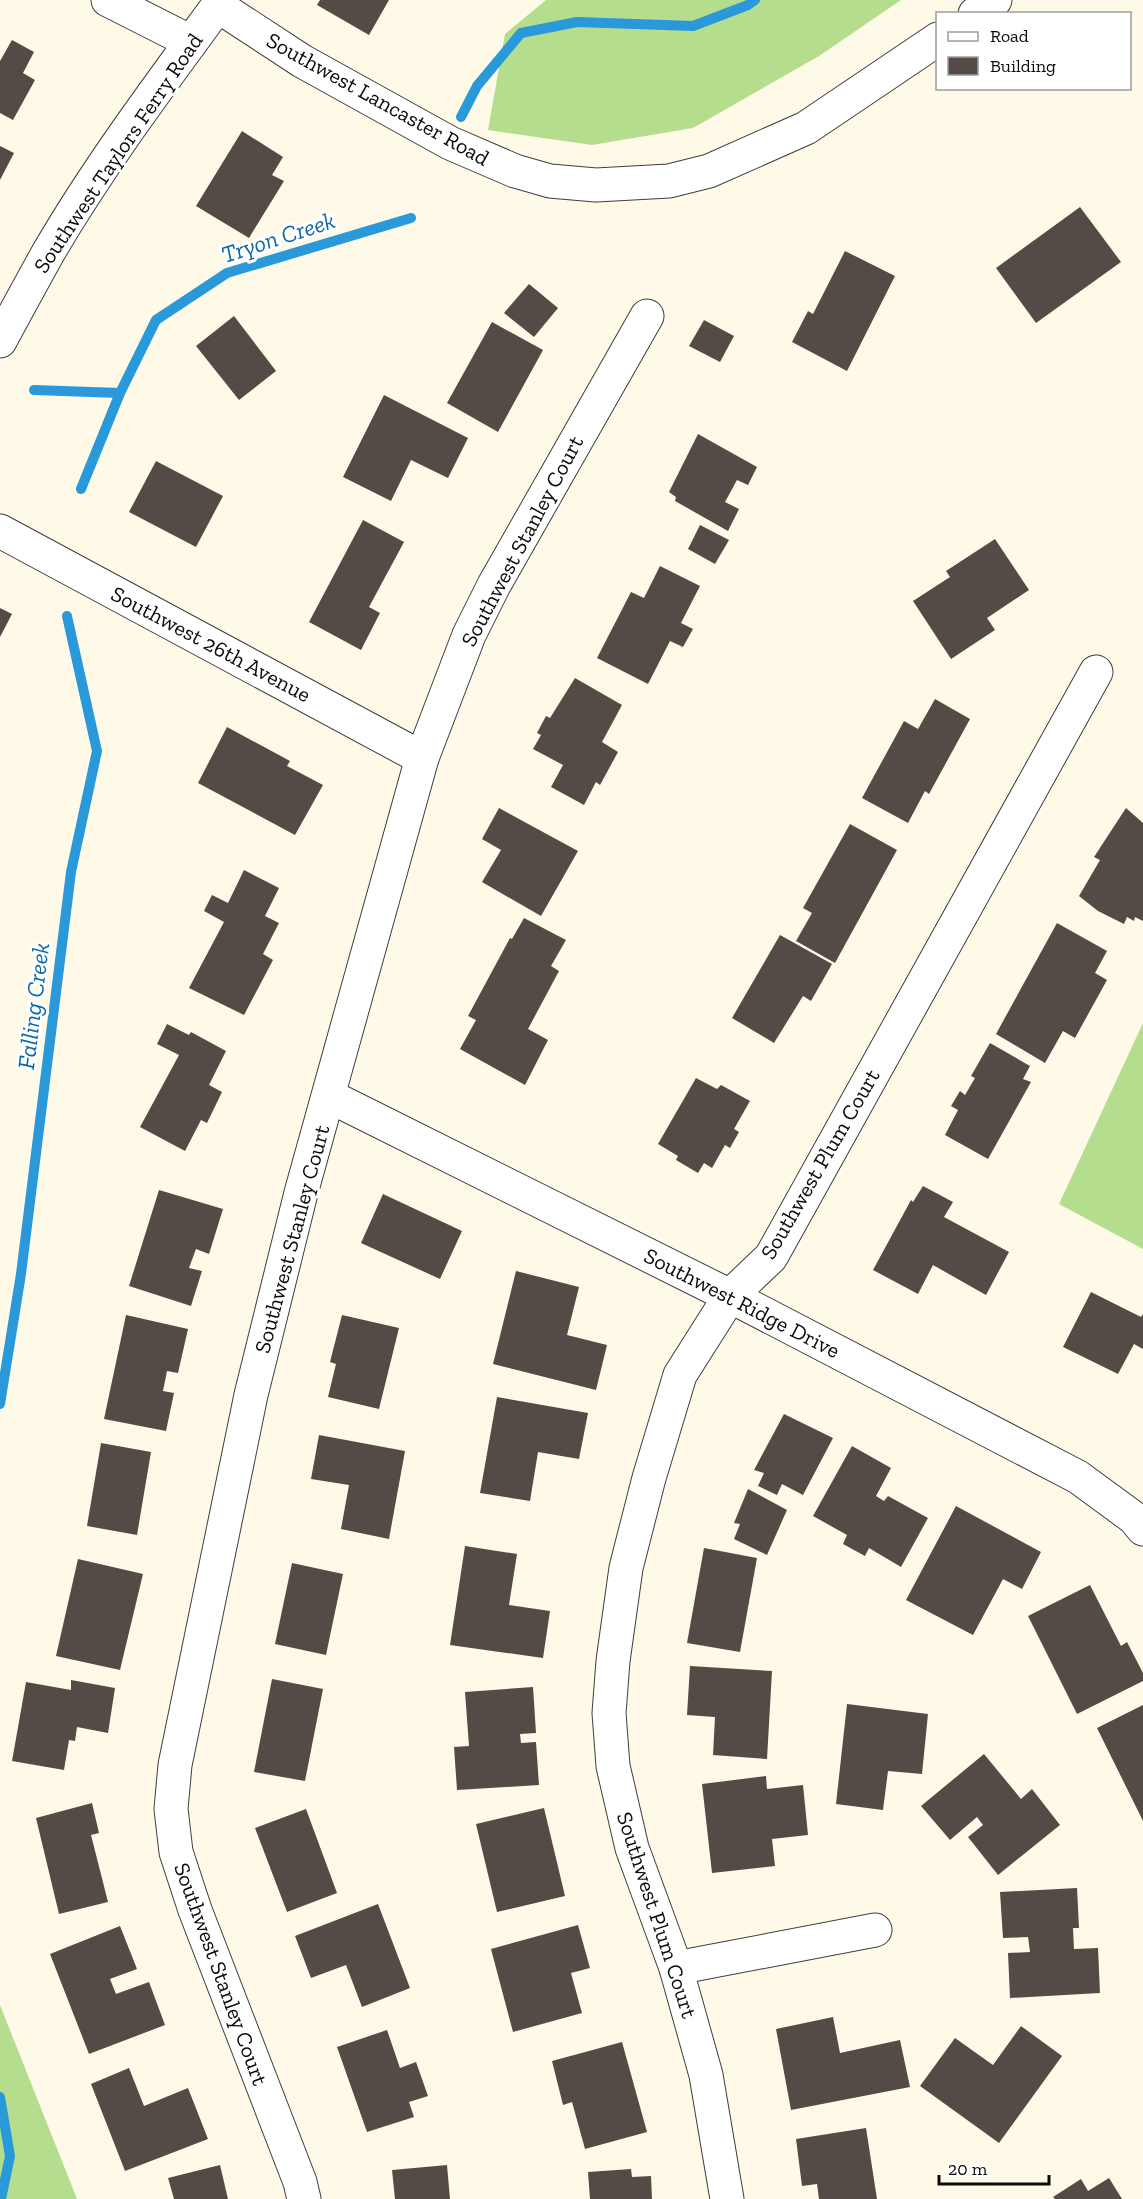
<svg xmlns="http://www.w3.org/2000/svg" width="1143" height="2199" font-family="'Zilla Slab',serif">
	<style>
		.forest { fill: #b4de8d }
		.lines { fill: none; stroke-linecap: round; stroke-linejoin: round }
		.stream { stroke: #2999d9; stroke-width: 10 }
		.building { fill: #544b46 }
		.minor-casing { stroke: #3e3e3e; stroke-width: 35 }
		.minor { stroke: #fff; stroke-width: 33 }
		.labels { text-anchor: middle; dominant-baseline: central; stroke-width: 6; stroke-linejoin: round; paint-order: stroke }
		.street-label { font-size: 22px; fill: #0b0b0b; stroke: #fff }
		.water-label { font-size: 24px; font-style: italic; fill: #0b67a6; stroke: #fff }
	</style>
	<rect width="100%" height="100%" fill="#fffae8"/>
	<g class="forest">
		<path d="M 546,0 L 901,0 L 819,56 L 693,128 L 592,145 L 488,130 L 505,34 Z"/>
		<path d="M 1143,1023 L 1143,1249 L 1059,1204 Z"/>
		<path d="M 0,2005 L 77,2199 L 0,2199 Z"/>
	</g>
	<g class="lines">
		<g class="stream">
			<path d="M 461,117 L 477,86 L 521,33 L 577,22 L 693,26 L 748,5 L 755,0"/>
			<path d="M 34,390 L 120,393"/>
			<path d="M 81,489 L 120,393 L 156,320 L 227,273 L 411,218"/>
			<path d="M 0,1404 L 21,1274 L 71,872 L 97,751 L 67,616"/>
			<path d="M 0,2097 L 10,2156 L 1,2199"/>
		</g>
	</g>
	<g class="building">
		<path d="M 320,0 L 389,0 L 369,35 L 317,5 Z"/>
		<path d="M 12,40 L 34,52 L 23,73 L 35,80 L 13,120 L 0,113 L 0,61 Z"/>
		<path d="M 242,131 L 283,157 L 272,175 L 284,181 L 249,238 L 196,206 Z"/>
		<path d="M 0,146 L 14,153 L 0,180 Z"/>
		<path d="M 1080,207 L 1121,262 L 1036,323 L 996,268 Z"/>
		<path d="M 845,251 L 895,276 L 847,371 L 792,342 L 808,311 L 813,314 Z"/>
		<path d="M 529,284 L 558,308 L 534,337 L 504,313 Z"/>
		<path d="M 234,316 L 276,371 L 239,400 L 196,346 Z"/>
		<path d="M 704,320 L 734,336 L 720,362 L 689,346 Z"/>
		<path d="M 492,322 L 543,350 L 498,432 L 447,403 Z"/>
		<path d="M 384,395 L 468,438 L 448,478 L 411,460 L 391,501 L 343,477 Z"/>
		<path d="M 698,434 L 757,467 L 748,485 L 737,480 L 725,502 L 739,509 L 728,531 L 675,501 L 676,497 L 669,492 Z"/>
		<path d="M 156,461 L 223,496 L 196,547 L 129,512 Z"/>
		<path d="M 363,520 L 404,542 L 369,607 L 380,613 L 361,650 L 309,622 Z"/>
		<path d="M 700,525 L 729,540 L 715,564 L 688,549 Z"/>
		<path d="M 995,539 L 1029,590 L 987,618 L 995,630 L 951,659 L 913,601 L 950,577 L 946,571 Z"/>
		<path d="M 660,566 L 700,586 L 681,623 L 693,629 L 683,647 L 670,641 L 648,684 L 597,658 L 631,592 L 644,598 Z"/>
		<path d="M 0,608 L 12,614 L 0,637 Z"/>
		<path d="M 575,678 L 622,705 L 602,742 L 618,752 L 600,785 L 596,782 L 584,805 L 551,787 L 563,765 L 533,749 L 541,735 L 537,733 L 546,716 L 550,718 Z"/>
		<path d="M 935,699 L 970,719 L 929,794 L 925,791 L 908,823 L 862,798 L 904,721 L 918,729 Z"/>
		<path d="M 227,727 L 290,761 L 287,766 L 323,785 L 295,835 L 198,783 Z"/>
		<path d="M 499,808 L 578,851 L 541,916 L 482,882 L 501,850 L 482,839 Z"/>
		<path d="M 1126,808 L 1143,823 L 1143,921 L 1135,917 L 1134,921 L 1127,917 L 1124,924 L 1098,911 L 1079,896 L 1100,860 L 1094,857 Z"/>
		<path d="M 850,824 L 897,850 L 835,963 L 796,941 L 812,913 L 803,908 Z"/>
		<path d="M 244,870 L 279,888 L 265,916 L 279,923 L 263,954 L 273,960 L 244,1015 L 189,988 L 224,922 L 204,911 L 212,895 L 228,903 Z"/>
		<path d="M 524,918 L 566,940 L 551,966 L 559,971 L 528,1029 L 548,1040 L 525,1085 L 460,1049 L 476,1020 L 468,1016 L 510,938 L 512,939 Z"/>
		<path d="M 1057,923 L 1107,951 L 1095,973 L 1107,980 L 1075,1038 L 1063,1031 L 1045,1063 L 996,1034 Z"/>
		<path d="M 780,935 L 832,964 L 811,1001 L 803,996 L 774,1043 L 732,1018 Z"/>
		<path d="M 167,1024 L 189,1035 L 191,1032 L 226,1051 L 209,1085 L 222,1092 L 207,1123 L 201,1120 L 185,1151 L 140,1127 L 179,1055 L 157,1044 Z"/>
		<path d="M 990,1043 L 1030,1066 L 1023,1079 L 1031,1082 L 988,1159 L 945,1135 L 958,1110 L 951,1106 L 960,1091 L 965,1095 L 975,1078 L 971,1076 Z"/>
		<path d="M 696,1078 L 717,1089 L 721,1085 L 750,1101 L 734,1129 L 739,1132 L 730,1148 L 725,1145 L 712,1168 L 704,1163 L 698,1173 L 676,1160 L 678,1156 L 658,1144 Z"/>
		<path d="M 923,1186 L 953,1202 L 944,1217 L 1009,1252 L 986,1295 L 933,1265 L 918,1294 L 873,1270 L 911,1200 L 913,1202 Z"/>
		<path d="M 159,1190 L 223,1209 L 209,1254 L 196,1249 L 189,1268 L 202,1271 L 191,1306 L 129,1286 Z"/>
		<path d="M 383,1194 L 462,1231 L 440,1279 L 361,1243 Z"/>
		<path d="M 516,1271 L 579,1287 L 567,1335 L 607,1345 L 596,1390 L 493,1364 Z"/>
		<path d="M 1091,1292 L 1141,1317 L 1143,1314 L 1143,1349 L 1134,1344 L 1118,1374 L 1063,1347 Z"/>
		<path d="M 126,1315 L 188,1329 L 178,1373 L 167,1371 L 163,1391 L 174,1393 L 166,1431 L 104,1419 Z"/>
		<path d="M 342,1315 L 399,1328 L 379,1409 L 328,1397 L 336,1364 L 330,1362 Z"/>
		<path d="M 497,1397 L 588,1413 L 579,1459 L 538,1452 L 530,1501 L 480,1493 Z"/>
		<path d="M 784,1414 L 833,1438 L 803,1495 L 782,1484 L 777,1495 L 758,1486 L 764,1473 L 754,1470 Z"/>
		<path d="M 319,1435 L 405,1451 L 389,1539 L 341,1529 L 349,1485 L 311,1479 Z"/>
		<path d="M 101,1443 L 151,1452 L 137,1535 L 87,1526 Z"/>
		<path d="M 852,1446 L 891,1468 L 876,1496 L 884,1501 L 888,1496 L 928,1518 L 901,1567 L 869,1548 L 865,1556 L 843,1544 L 847,1535 L 813,1516 Z"/>
		<path d="M 748,1489 L 787,1510 L 767,1555 L 734,1539 L 740,1524 L 734,1523 Z"/>
		<path d="M 956,1506 L 1041,1552 L 1022,1589 L 1003,1579 L 973,1635 L 906,1600 Z"/>
		<path d="M 465,1546 L 517,1554 L 509,1605 L 550,1611 L 543,1658 L 450,1645 Z"/>
		<path d="M 704,1548 L 757,1558 L 740,1652 L 687,1643 Z"/>
		<path d="M 78,1559 L 143,1574 L 120,1670 L 56,1656 Z"/>
		<path d="M 292,1563 L 343,1574 L 326,1655 L 275,1644 Z"/>
		<path d="M 1090,1585 L 1121,1646 L 1127,1642 L 1143,1673 L 1143,1681 L 1077,1714 L 1028,1616 Z"/>
		<path d="M 690,1666 L 772,1671 L 767,1759 L 713,1755 L 715,1717 L 687,1715 Z"/>
		<path d="M 272,1679 L 323,1689 L 305,1781 L 254,1772 Z"/>
		<path d="M 71,1680 L 115,1688 L 108,1733 L 77,1727 L 75,1741 L 69,1740 L 64,1770 L 12,1761 L 26,1682 L 71,1690 Z"/>
		<path d="M 533,1687 L 536,1733 L 520,1734 L 521,1743 L 536,1742 L 539,1785 L 457,1790 L 454,1747 L 469,1746 L 465,1692 Z"/>
		<path d="M 847,1704 L 928,1714 L 922,1774 L 888,1771 L 883,1810 L 836,1804 Z"/>
		<path d="M 1143,1705 L 1143,1821 L 1097,1728 Z"/>
		<path d="M 984,1754 L 1021,1799 L 1032,1789 L 1060,1825 L 998,1875 L 968,1837 L 983,1825 L 977,1817 L 950,1840 L 921,1806 Z"/>
		<path d="M 766,1776 L 767,1789 L 803,1785 L 808,1835 L 772,1839 L 775,1866 L 712,1873 L 702,1784 Z"/>
		<path d="M 92,1803 L 99,1833 L 91,1835 L 108,1902 L 59,1914 L 36,1818 Z"/>
		<path d="M 544,1808 L 565,1896 L 497,1912 L 476,1824 Z"/>
		<path d="M 306,1809 L 337,1893 L 287,1912 L 255,1828 Z"/>
		<path d="M 1077,1888 L 1079,1928 L 1073,1928 L 1074,1949 L 1098,1948 L 1100,1993 L 1010,1998 L 1008,1953 L 1030,1952 L 1028,1937 L 1003,1938 L 1000,1892 Z"/>
		<path d="M 378,1904 L 410,1988 L 362,2007 L 346,1965 L 311,1978 L 295,1936 Z"/>
		<path d="M 578,1925 L 590,1968 L 571,1973 L 582,2013 L 513,2032 L 491,1949 Z"/>
		<path d="M 120,1926 L 137,1969 L 110,1979 L 116,1994 L 149,1982 L 165,2025 L 89,2054 L 50,1954 Z"/>
		<path d="M 833,2017 L 840,2053 L 900,2040 L 910,2087 L 791,2110 L 776,2029 Z"/>
		<path d="M 1021,2026 L 1062,2056 L 999,2143 L 920,2086 L 955,2038 L 993,2065 Z"/>
		<path d="M 387,2030 L 400,2068 L 416,2062 L 428,2096 L 409,2102 L 414,2117 L 367,2132 L 337,2047 Z"/>
		<path d="M 622,2042 L 647,2132 L 585,2149 L 572,2102 L 563,2105 L 552,2061 Z"/>
		<path d="M 129,2068 L 144,2106 L 188,2088 L 208,2139 L 125,2171 L 91,2084 Z"/>
		<path d="M 866,2128 L 877,2199 L 819,2199 L 817,2184 L 802,2186 L 796,2139 Z"/>
		<path d="M 220,2165 L 228,2199 L 174,2199 L 168,2178 Z"/>
		<path d="M 447,2165 L 450,2199 L 395,2199 L 392,2170 Z"/>
		<path d="M 631,2169 L 632,2177 L 651,2176 L 652,2199 L 590,2199 L 588,2172 Z"/>
		<path d="M 1109,2178 L 1122,2199 L 1055,2199 L 1053,2197 L 1081,2179 L 1088,2191 Z"/>
	</g>
	<g class="lines">
		<g class="minor-casing">
			<g id="minor">
				<path d="M 108,0 L 191,42"/>
				<path d="M 218,6 L 302,61 L 450,143 L 515,171 L 550,181 L 596,185 L 669,181 L 709,171 L 806,128 L 938,39"/>
				<path d="M 975,14 L 995,0"/>
				<path d="M 0,341 C 16,311 32,282 48,253 C 100,164 162,82 222,0"/>
				<path d="M 0,531 L 422,758"/>
				<path d="M 329,1096 L 730,1296 L 1078,1477 L 1134,1518 L 1143,1529"/>
				<path d="M 676,1968 L 875,1930"/>
				<path d="M 304,2199 L 300,2182 L 195,1910 L 176,1852 L 171,1809 L 175,1765 L 251,1395 L 301,1193 L 422,758 L 469,635 L 494,585 L 647,316"/>
				<path d="M 727,2199 L 706,2075 L 676,1968 L 632,1848 L 613,1766 L 609,1713 L 613,1661 L 626,1568 L 649,1478 L 680,1375 L 730,1296 L 771,1257 L 1096,672"/>
			</g>
		</g>
		<use href="#minor" class="minor"/>
	</g>
	<g class="labels">
		<g class="street-label">
			<text transform="translate(378 99) rotate(29)">Southwest Lancaster Road</text>
			<text transform="translate(118 153) rotate(-56)">Southwest Taylors Ferry Road</text>
			<text transform="translate(522 541) rotate(-62)">Southwest Stanley Court</text>
			<text transform="translate(211 644) rotate(28)">Southwest 26th Avenue</text>
			<text transform="translate(820 1164) rotate(-60)">Southwest Plum Court</text>
			<text transform="translate(292 1239) rotate(-75)">Southwest Stanley Court</text>
			<text transform="translate(742 1303) rotate(27)">Southwest Ridge Drive</text>
			<text transform="translate(657 1915) rotate(72)">Southwest Plum Court</text>
			<text transform="translate(221 1974) rotate(70)">Southwest Stanley Court</text>
		</g>
		<g class="water-label">
			<text transform="translate(278 237) rotate(-18)">Tryon Creek</text>
			<text transform="translate(33 1006) rotate(-83)">Falling Creek</text>
		</g>
	</g>
	<rect x="936" y="12" width="195" height="78" fill="#ffffff" stroke="#9d9d9d" stroke-width="1.5"/>
	<rect x="948" y="32" width="30" height="9" fill="#ffffff" stroke="#9d9d9d" stroke-width="1.5"/>
	<text x="990" y="42" font-size="18" fill="#0b0b0b">Road</text>
	<rect x="948" y="57" width="30" height="18" fill="#544b46" stroke="#9d9d9d" stroke-width="1.5"/>
	<text x="990" y="72" font-size="18" fill="#0b0b0b">Building</text>
	<path d="M939 2175v9h110v-9" fill="none" stroke="#0b0b0b" stroke-width="3"/>
	<text x="948" y="2175" font-size="18" fill="#0b0b0b" stroke="#ffffff" stroke-width="4.5" paint-order="stroke">20 m</text>
</svg>
